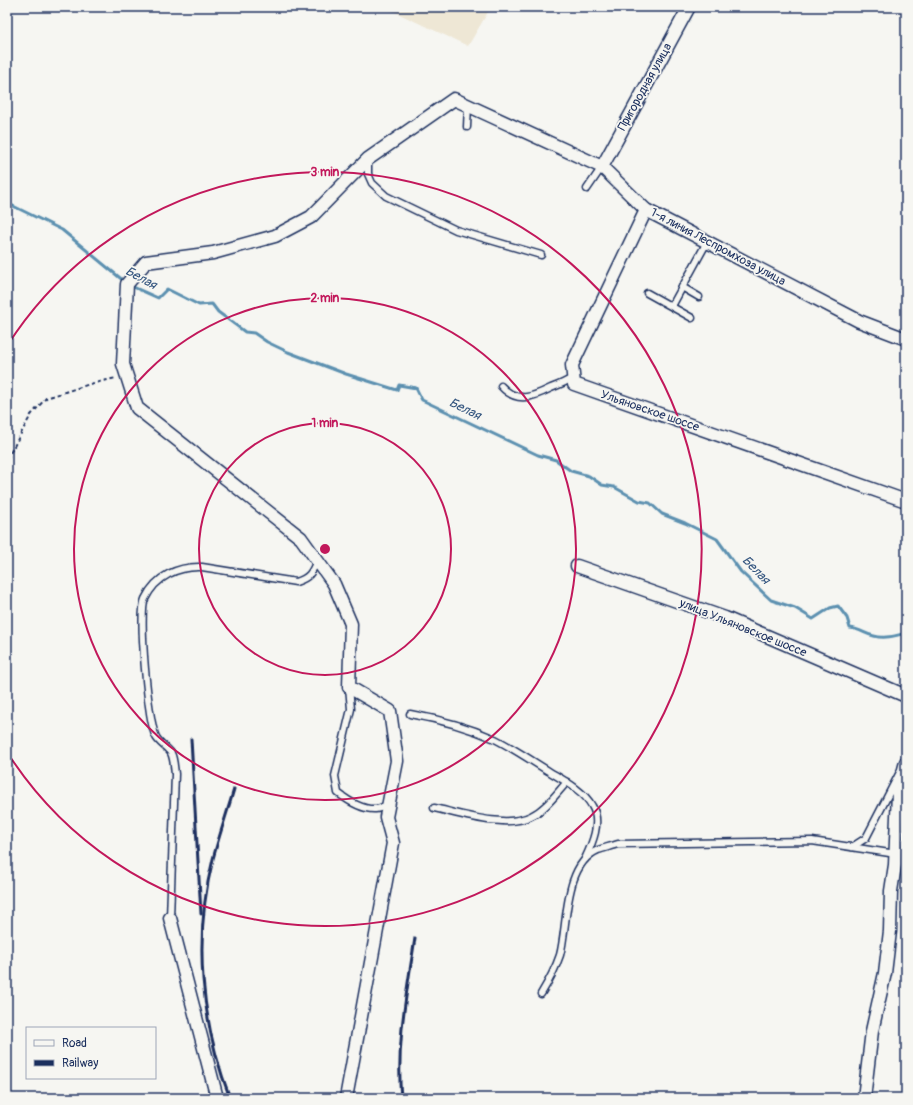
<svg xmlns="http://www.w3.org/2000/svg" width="913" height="1105" font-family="Pangolin,sans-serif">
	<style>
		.built { fill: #eee7d5 }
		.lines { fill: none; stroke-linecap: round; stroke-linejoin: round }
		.stream { stroke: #5b90b0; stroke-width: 3 }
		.lane-casing { stroke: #1b2f5e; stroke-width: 9 }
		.street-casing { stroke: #1b2f5e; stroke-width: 15 }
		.path { stroke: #1b2f5e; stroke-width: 2; stroke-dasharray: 4 3; stroke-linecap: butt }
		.lane { stroke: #f6f6f2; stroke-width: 6 }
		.street { stroke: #f6f6f2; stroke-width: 12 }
		.rail { stroke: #1b2f5e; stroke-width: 3 }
		.ring { fill: none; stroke: #c2185b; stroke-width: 2 }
		.labels { text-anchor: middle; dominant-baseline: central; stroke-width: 3.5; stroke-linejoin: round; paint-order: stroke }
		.street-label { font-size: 12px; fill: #1b2f5e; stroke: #f6f6f2 }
		.water-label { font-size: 13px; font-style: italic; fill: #365780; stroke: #f6f6f2 }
		.centre { fill: #c2185b; stroke: #f6f6f2; stroke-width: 2 }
		.ring-label { font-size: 12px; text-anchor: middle; font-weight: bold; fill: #c2185b; stroke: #f6f6f2; stroke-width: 3.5; stroke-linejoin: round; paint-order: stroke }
	</style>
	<rect width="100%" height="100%" fill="#f6f6f2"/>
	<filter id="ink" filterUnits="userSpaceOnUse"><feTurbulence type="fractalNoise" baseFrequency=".025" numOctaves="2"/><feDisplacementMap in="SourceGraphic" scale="8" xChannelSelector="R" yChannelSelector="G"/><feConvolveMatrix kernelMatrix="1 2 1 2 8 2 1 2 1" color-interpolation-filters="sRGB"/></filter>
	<g filter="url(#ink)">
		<path class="built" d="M 384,7 L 491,7 L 468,46 Z"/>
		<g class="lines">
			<g class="stream">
				<path d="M 7,203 L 62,230 L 125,282"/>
				<path d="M 131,286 L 158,298 L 167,289 L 199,305 L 212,304 L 218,312 L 245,332 L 254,333 L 267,342 L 288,352 L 346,374 L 397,390 L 399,385 L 416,388 L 422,400 L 538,455 L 556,460 L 571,471 L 589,476 L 602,485 L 614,487 L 639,501 L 650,503 L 662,514 L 685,523 L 717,539 L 741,572 L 771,600 L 795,608 L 813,619 L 830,608 L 838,606 L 847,618 L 850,628 C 860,629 865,634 874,636 C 885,639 895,636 906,633"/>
			</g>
			<g class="lane-casing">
				<g id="lane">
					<path d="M 467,127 L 468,105"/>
					<path d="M 368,161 L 368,174 L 372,183 L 386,196 L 456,230 L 541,255"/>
					<path d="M 587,189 L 602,167"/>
					<path d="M 682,287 L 699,297"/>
					<path d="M 647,293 L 692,318"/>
					<path d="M 672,306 L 707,242"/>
					<path d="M 501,386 C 517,404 533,397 551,388 C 559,385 566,382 574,377"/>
					<path d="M 349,687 L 351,709 L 335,776 L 338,793 C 347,800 363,810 376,809 C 380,809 384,806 388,805"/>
					<path d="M 410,714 C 438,719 468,727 495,739 C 513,748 532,761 550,772 C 565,781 584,791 592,806 C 602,822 592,844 585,859"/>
					<path d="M 434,808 C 461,814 506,829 531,816 C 546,809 556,794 567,782"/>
					<path d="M 852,847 L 866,838 L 899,774"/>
					<path d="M 170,918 L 175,774 C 174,767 174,759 171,753 C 167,747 159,743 156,737 C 148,722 138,613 145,599 C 156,576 178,566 202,567 L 296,582 C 309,578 312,573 317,560"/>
					<path d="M 541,994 C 549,981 555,970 560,955 C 568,926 563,865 598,850 C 604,848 612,846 618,844 L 812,841 L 896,854"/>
				</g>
			</g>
			<g class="street-casing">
				<g id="street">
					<path d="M 602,167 L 689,7"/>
					<path d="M 646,210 L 572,365 L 574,384 L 906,501"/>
					<path d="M 577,566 L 725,618 L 906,696"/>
					<path d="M 170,918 L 217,1098"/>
					<path d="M 346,1098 L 393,843 L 386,817 L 397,761 L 390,711 L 349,687 L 351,624 L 334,584 L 301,538 L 137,408 L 123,364 L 127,284 L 146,262 L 213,253 L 275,236 L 311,217 L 368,159 L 454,99 L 602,167 L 646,210 L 859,321 L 906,339"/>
					<path d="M 864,1098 L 872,1031 L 885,973 L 890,931 L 891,891 L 895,865 L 898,792 L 906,762"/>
				</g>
			</g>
			<path class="path" d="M 7,459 L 31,415 L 46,398 L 90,384 L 116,378"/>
			<use href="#lane" class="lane"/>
			<use href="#street" class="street"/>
			<g class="rail">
				<path d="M 191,739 L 201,914"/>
				<path d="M 230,1098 C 201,1023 193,938 213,859 C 219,836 227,813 234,789"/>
				<path d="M 401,1098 C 396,1045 407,991 415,938"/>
			</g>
		</g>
	</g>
	<g class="ring">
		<circle cx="325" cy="549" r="126"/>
		<circle cx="325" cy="549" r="251"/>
		<path d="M7 346A377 377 0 1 1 7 752"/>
	</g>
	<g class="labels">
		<g class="street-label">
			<text transform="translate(645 87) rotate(-61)">Пригородная улица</text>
			<text transform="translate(718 247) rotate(28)">1-я линия Леспромхоза улица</text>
			<text transform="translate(650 411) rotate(19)">Ульяновское шоссе</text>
			<text transform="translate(743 628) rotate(22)">улица Ульяновское шоссе</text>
		</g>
		<g class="water-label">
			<text transform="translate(141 278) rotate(29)">Белая</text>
			<text transform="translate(465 409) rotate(26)">Белая</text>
			<text transform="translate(756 570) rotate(46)">Белая</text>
		</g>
	</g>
	<circle cx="325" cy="549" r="6" class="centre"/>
	<g class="ring-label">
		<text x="325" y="176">3 min</text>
		<text x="325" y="302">2 min</text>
		<text x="325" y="427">1 min</text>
	</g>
	<rect width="913" height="1105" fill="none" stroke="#f6f6f2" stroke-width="24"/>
	<rect x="12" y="12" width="889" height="1081" fill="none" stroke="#1b2f5e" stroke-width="1.5" filter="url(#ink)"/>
	<rect x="26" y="1027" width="130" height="52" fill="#f6f6f2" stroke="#9ea6b7"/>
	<rect x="34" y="1040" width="20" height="6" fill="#f6f6f2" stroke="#9ea6b7"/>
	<text x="62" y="1047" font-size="12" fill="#1b2f5e">Road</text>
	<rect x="34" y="1060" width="20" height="6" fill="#1b2f5e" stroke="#9ea6b7"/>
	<text x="62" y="1067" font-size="12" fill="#1b2f5e">Railway</text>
</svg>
